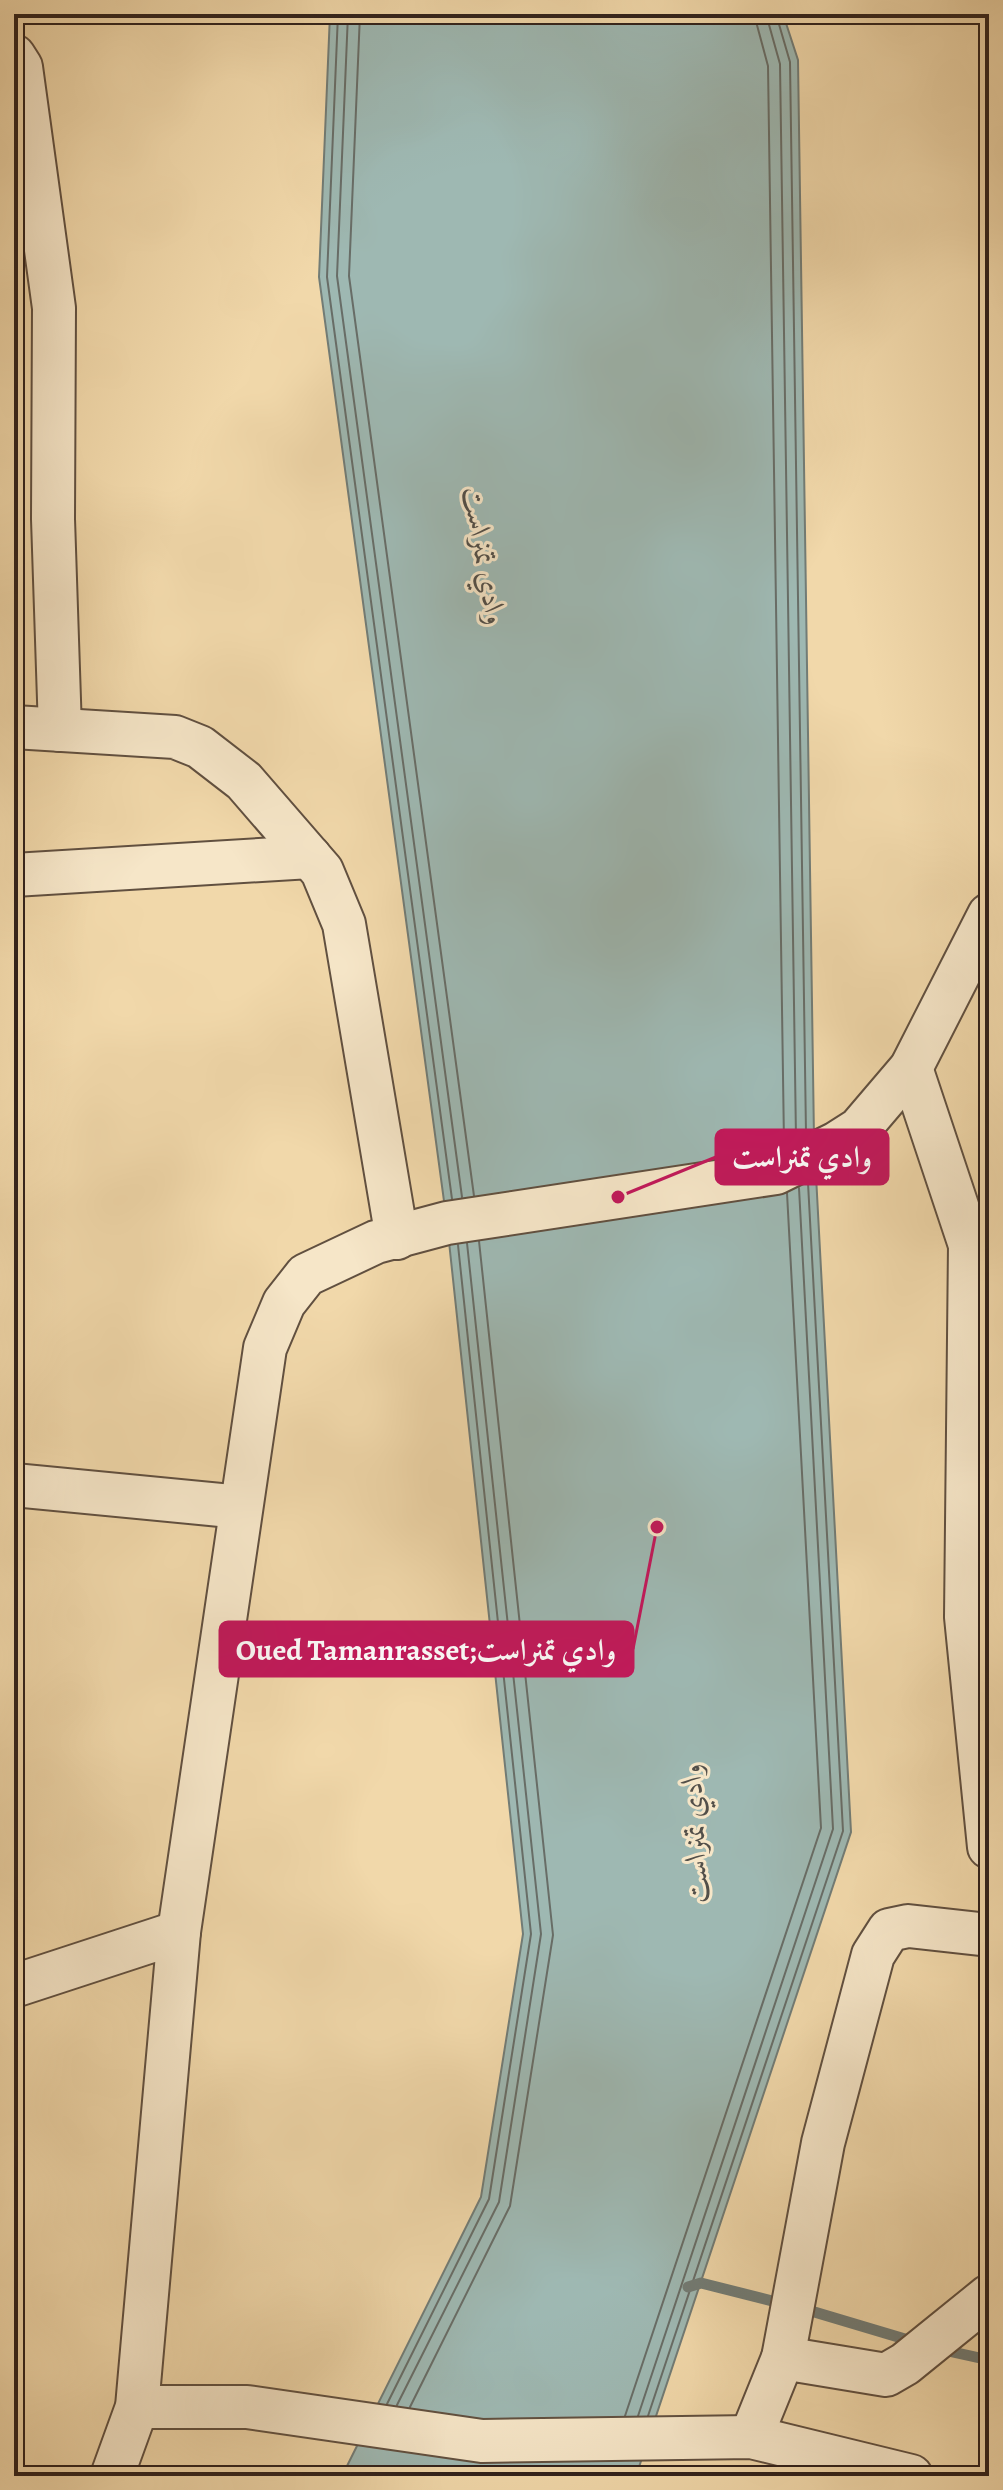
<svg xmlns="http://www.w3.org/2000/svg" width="1003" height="2490" font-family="Alegreya,Amiri,serif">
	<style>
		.water { fill: #9eb8b2; stroke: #727c76; stroke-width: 2 }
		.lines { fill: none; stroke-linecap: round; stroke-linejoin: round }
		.shore { stroke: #686d67; stroke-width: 2 }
		.stream { stroke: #727c76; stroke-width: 11 }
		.minor-casing { stroke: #615040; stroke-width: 46 }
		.minor { stroke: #f6e6c8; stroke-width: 42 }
		.labels { text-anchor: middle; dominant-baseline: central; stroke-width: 6; stroke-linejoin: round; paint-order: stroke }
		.water-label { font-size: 30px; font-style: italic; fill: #524f49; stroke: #f6e6c8 }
		.leader { fill: none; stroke: #c2185b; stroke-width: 3 }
		.callout-dot { fill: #c2185b; stroke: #f6e6c8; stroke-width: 3 }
		.callout { fill: #c2185b; stroke: #c2185b; stroke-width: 3 }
		.callout-label { font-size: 30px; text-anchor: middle; font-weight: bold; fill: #fff }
	</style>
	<rect width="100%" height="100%" fill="#f1d8aa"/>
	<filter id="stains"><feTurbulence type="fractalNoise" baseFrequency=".0025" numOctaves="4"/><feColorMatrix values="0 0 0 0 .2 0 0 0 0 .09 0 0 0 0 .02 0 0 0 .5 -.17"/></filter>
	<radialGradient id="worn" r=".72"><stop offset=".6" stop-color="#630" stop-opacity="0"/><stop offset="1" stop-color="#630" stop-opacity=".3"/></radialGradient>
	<path class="water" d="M 330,14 L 783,14 L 798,60 L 814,1138 L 851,1832 L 636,2476 L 342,2476 L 481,2197 L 523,1934 L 447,1223 L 319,277 Z"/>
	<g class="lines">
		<g class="shore">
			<path d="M 338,14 L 327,277 L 452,1199"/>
			<path d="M 348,14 L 337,276 L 462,1197"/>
			<path d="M 360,14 L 349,276 L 474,1196"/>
			<path d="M 754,14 L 768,66 L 784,1143"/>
			<path d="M 766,14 L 780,64 L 796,1138"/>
			<path d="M 776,14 L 790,62 L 806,1133"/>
			<path d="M 387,2404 L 489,2199 L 531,1934 L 458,1245"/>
			<path d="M 397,2405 L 499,2202 L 541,1934 L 467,1243"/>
			<path d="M 410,2407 L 510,2206 L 553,1935 L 479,1241"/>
			<path d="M 625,2416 L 821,1828 L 787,1193"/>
			<path d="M 638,2416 L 833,1829 L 799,1188"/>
			<path d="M 648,2416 L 843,1831 L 808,1183"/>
		</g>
		<g class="stream">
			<path d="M 688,2287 L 701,2283 L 784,2304"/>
			<path d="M 801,2308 L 915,2342"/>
			<path d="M 939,2349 L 989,2360"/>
		</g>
		<g class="minor-casing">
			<g id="minor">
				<path d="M 14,56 L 21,67 L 54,308 L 53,519 L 60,730"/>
				<path d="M 14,727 L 175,737 L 200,747 L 244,781 L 322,871 L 344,924 L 397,1238"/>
				<path d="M 14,875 L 310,857"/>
				<path d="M 911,1068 L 970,1245 L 989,1245"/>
				<path d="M 970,1245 L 966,1617 L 989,1847"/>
				<path d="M 14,1485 L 241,1507"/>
				<path d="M 179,1932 L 265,1348 L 284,1303 L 306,1275 L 376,1242 L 447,1223 L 776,1173 L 837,1143 L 859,1129 L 911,1068 L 989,915"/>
				<path d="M 14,1986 L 179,1932 L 137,2407 L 112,2476"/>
				<path d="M 783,2358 L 823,2143 L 873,1955 L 889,1930 L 908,1926 L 989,1935"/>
				<path d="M 137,2407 L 247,2407 L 482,2441 L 751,2437 L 911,2476"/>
				<path d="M 751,2437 L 783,2358 L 886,2375 L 905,2364 L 989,2296"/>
			</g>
		</g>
		<use href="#minor" class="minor"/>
	</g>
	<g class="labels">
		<g class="water-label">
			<text transform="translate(485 556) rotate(80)">وادي تمنراست</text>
			<text transform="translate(694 1833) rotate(-93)">وادي تمنراست</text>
		</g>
	</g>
	<path class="leader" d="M618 1197L716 1157M657 1527L633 1649"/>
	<g class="callout-dot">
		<circle cx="618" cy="1197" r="8"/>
		<circle cx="657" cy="1527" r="8"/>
	</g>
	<g class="callout">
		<rect x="716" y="1130" width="172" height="54" rx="8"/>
		<rect x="220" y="1622" width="413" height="54" rx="8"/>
	</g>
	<g class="callout-label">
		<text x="802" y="1167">وادي تمنراست</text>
		<text x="426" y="1660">Oued Tamanrasset;وادي تمنراست</text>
	</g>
	<rect width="1003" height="2490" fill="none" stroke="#f1d8aa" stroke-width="48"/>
	<rect x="16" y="16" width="971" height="2458" fill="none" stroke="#31221c" stroke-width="4"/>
	<rect x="24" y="24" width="955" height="2442" fill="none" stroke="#31221c" stroke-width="2"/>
	<rect width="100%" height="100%" filter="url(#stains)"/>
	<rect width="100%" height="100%" fill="url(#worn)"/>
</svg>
